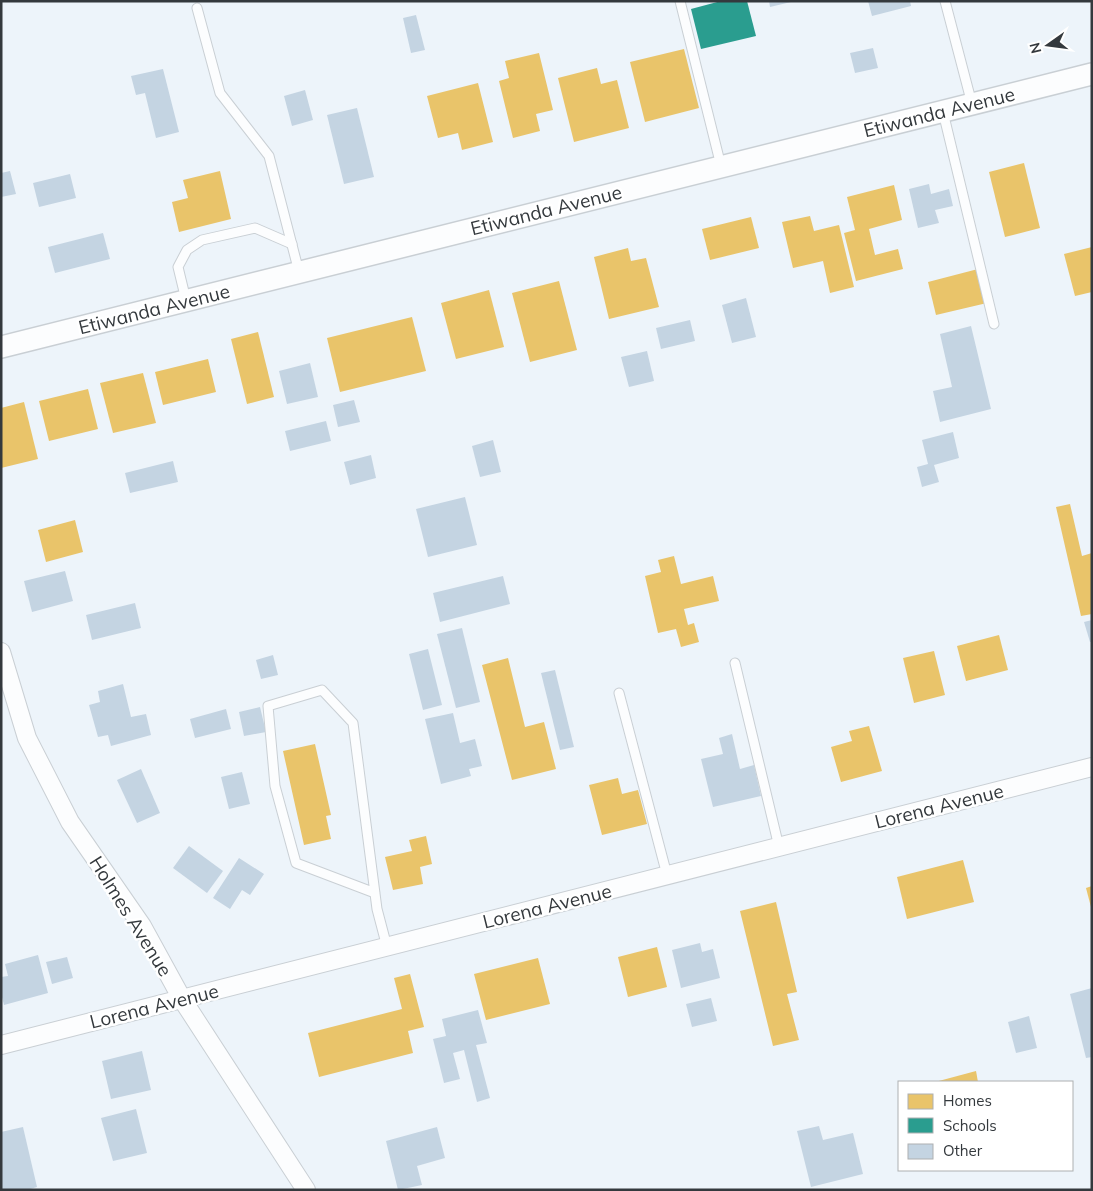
<svg xmlns="http://www.w3.org/2000/svg" width="1093" height="1191" font-family="Mulish,sans-serif">
	<style>
		.homes { fill: #e9c46a }
		.schools { fill: #2a9d8f }
		.building { fill: #c4d4e2 }
		.lines { fill: none; stroke-linecap: round; stroke-linejoin: round }
		.service-casing { stroke: #c9cfd4; stroke-width: 11 }
		.minor-casing { stroke: #c9cfd4; stroke-width: 20 }
		.tertiary-casing { stroke: #c9cfd4; stroke-width: 24 }
		.service { stroke: #fcfdfe; stroke-width: 9 }
		.minor { stroke: #fcfdfe; stroke-width: 18 }
		.tertiary { stroke: #fcfdfe; stroke-width: 21 }
		.labels { text-anchor: middle; dominant-baseline: central; stroke-width: 5; stroke-linejoin: round; paint-order: stroke }
		.street-label { font-size: 19px; fill: #34393d; stroke: #fff }
	</style>
	<rect width="100%" height="100%" fill="#edf4fa"/>
	<g class="homes">
		<path d="M 684,49 L 699,108 L 645,122 L 630,62 Z"/>
		<path d="M 539,53 L 553,110 L 536,114 L 540,131 L 513,138 L 499,81 L 509,78 L 505,61 Z"/>
		<path d="M 597,68 L 601,84 L 617,80 L 629,128 L 574,142 L 558,78 Z"/>
		<path d="M 478,83 L 493,142 L 462,150 L 458,133 L 438,138 L 427,96 Z"/>
		<path d="M 1024,163 L 1040,228 L 1005,237 L 989,172 Z"/>
		<path d="M 220,171 L 231,219 L 179,232 L 172,202 L 188,198 L 183,180 Z"/>
		<path d="M 894,185 L 902,220 L 869,229 L 875,255 L 898,249 L 903,269 L 856,281 L 844,233 L 855,230 L 847,197 Z"/>
		<path d="M 810,216 L 814,231 L 839,225 L 854,287 L 830,293 L 823,261 L 793,268 L 782,222 Z"/>
		<path d="M 751,217 L 759,248 L 710,260 L 702,229 Z"/>
		<path d="M 1092,247 L 1092,292 L 1075,296 L 1064,254 Z"/>
		<path d="M 628,248 L 631,261 L 646,258 L 659,307 L 609,319 L 594,257 Z"/>
		<path d="M 978,269 L 987,303 L 936,315 L 928,282 Z"/>
		<path d="M 559,281 L 577,350 L 530,362 L 512,293 Z"/>
		<path d="M 489,290 L 504,347 L 456,359 L 441,303 Z"/>
		<path d="M 412,317 L 426,371 L 340,392 L 327,338 Z"/>
		<path d="M 258,332 L 274,397 L 247,404 L 231,339 Z"/>
		<path d="M 208,359 L 216,392 L 163,405 L 155,372 Z"/>
		<path d="M 143,373 L 156,423 L 113,433 L 100,383 Z"/>
		<path d="M 88,389 L 98,429 L 49,441 L 39,401 Z"/>
		<path d="M 24,402 L 38,459 L 1,468 L 1,408 Z"/>
		<path d="M 1070,504 L 1082,556 L 1092,553 L 1092,614 L 1081,616 L 1056,507 Z"/>
		<path d="M 75,520 L 83,552 L 46,562 L 38,530 Z"/>
		<path d="M 674,556 L 681,584 L 713,576 L 719,601 L 684,609 L 688,625 L 694,623 L 699,642 L 681,647 L 676,629 L 658,633 L 645,576 L 661,572 L 658,560 Z"/>
		<path d="M 999,635 L 1008,670 L 966,681 L 957,646 Z"/>
		<path d="M 934,651 L 945,695 L 914,703 L 903,658 Z"/>
		<path d="M 508,658 L 525,727 L 544,722 L 556,769 L 512,780 L 482,665 Z"/>
		<path d="M 869,726 L 882,771 L 841,782 L 831,747 L 852,741 L 849,731 Z"/>
		<path d="M 315,744 L 331,815 L 326,816 L 331,839 L 304,845 L 283,751 Z"/>
		<path d="M 618,778 L 622,794 L 638,790 L 647,824 L 602,835 L 589,785 Z"/>
		<path d="M 426,836 L 432,864 L 420,867 L 423,884 L 393,890 L 385,857 L 412,851 L 409,840 Z"/>
		<path d="M 963,860 L 974,902 L 907,919 L 897,877 Z"/>
		<path d="M 1092,886 L 1092,907 L 1091,907 L 1086,888 Z"/>
		<path d="M 776,902 L 797,992 L 787,994 L 799,1040 L 773,1046 L 740,911 Z"/>
		<path d="M 657,947 L 667,987 L 628,997 L 618,957 Z"/>
		<path d="M 538,958 L 550,1004 L 486,1020 L 474,974 Z"/>
		<path d="M 410,974 L 424,1027 L 408,1031 L 413,1053 L 319,1077 L 308,1033 L 402,1009 L 394,978 Z"/>
		<path d="M 976,1071 L 978,1082 L 935,1082 Z"/>
	</g>
	<path class="schools" d="M 721,1 L 747,1 L 756,36 L 701,49 L 691,9 Z"/>
	<g class="building">
		<path d="M 769,1 L 791,1 L 791,2 L 770,7 Z"/>
		<path d="M 868,1 L 910,1 L 911,6 L 872,16 Z"/>
		<path d="M 416,15 L 425,50 L 411,53 L 403,18 Z"/>
		<path d="M 873,48 L 878,68 L 855,73 L 850,53 Z"/>
		<path d="M 163,69 L 179,132 L 156,138 L 145,93 L 136,95 L 131,76 Z"/>
		<path d="M 305,90 L 313,120 L 292,126 L 284,96 Z"/>
		<path d="M 357,108 L 374,177 L 344,184 L 327,115 Z"/>
		<path d="M 10,171 L 16,194 L 1,197 L 1,173 Z"/>
		<path d="M 70,174 L 76,198 L 39,207 L 33,183 Z"/>
		<path d="M 929,184 L 931,194 L 949,189 L 953,206 L 935,210 L 939,223 L 918,228 L 909,189 Z"/>
		<path d="M 103,233 L 110,259 L 55,273 L 48,247 Z"/>
		<path d="M 746,298 L 756,337 L 732,343 L 722,305 Z"/>
		<path d="M 690,320 L 695,341 L 661,349 L 656,328 Z"/>
		<path d="M 971,326 L 991,409 L 940,422 L 933,391 L 952,387 L 940,334 Z"/>
		<path d="M 647,351 L 654,381 L 629,387 L 621,357 Z"/>
		<path d="M 310,363 L 318,397 L 287,404 L 279,371 Z"/>
		<path d="M 354,400 L 360,422 L 338,427 L 333,405 Z"/>
		<path d="M 326,421 L 331,441 L 290,451 L 285,431 Z"/>
		<path d="M 953,432 L 959,458 L 934,465 L 939,482 L 922,487 L 917,467 L 928,464 L 922,440 Z"/>
		<path d="M 493,440 L 501,472 L 480,477 L 472,446 Z"/>
		<path d="M 371,455 L 376,478 L 350,485 L 344,462 Z"/>
		<path d="M 173,461 L 178,482 L 130,493 L 125,473 Z"/>
		<path d="M 465,497 L 477,545 L 428,557 L 416,509 Z"/>
		<path d="M 65,571 L 73,601 L 32,612 L 24,581 Z"/>
		<path d="M 503,576 L 510,604 L 440,622 L 433,593 Z"/>
		<path d="M 135,603 L 141,628 L 92,640 L 86,615 Z"/>
		<path d="M 1092,620 L 1092,642 L 1090,642 L 1084,622 Z"/>
		<path d="M 462,628 L 480,702 L 456,708 L 437,634 Z"/>
		<path d="M 428,649 L 442,705 L 423,710 L 409,654 Z"/>
		<path d="M 273,655 L 278,675 L 261,679 L 256,660 Z"/>
		<path d="M 555,670 L 574,747 L 560,750 L 541,673 Z"/>
		<path d="M 123,684 L 131,717 L 146,714 L 151,735 L 111,746 L 108,735 L 98,737 L 89,705 L 100,702 L 98,691 Z"/>
		<path d="M 260,707 L 266,732 L 244,736 L 239,712 Z"/>
		<path d="M 226,709 L 231,729 L 195,738 L 190,719 Z"/>
		<path d="M 453,713 L 460,743 L 475,739 L 482,766 L 469,769 L 471,776 L 441,784 L 425,719 Z"/>
		<path d="M 732,734 L 740,769 L 754,765 L 761,796 L 713,807 L 701,759 L 723,754 L 719,738 Z"/>
		<path d="M 141,769 L 160,813 L 137,823 L 117,780 Z"/>
		<path d="M 242,772 L 250,804 L 229,809 L 221,777 Z"/>
		<path d="M 189,846 L 223,871 L 207,893 L 173,868 Z"/>
		<path d="M 239,858 L 264,874 L 250,895 L 242,890 L 230,909 L 213,898 Z"/>
		<path d="M 700,943 L 702,952 L 713,949 L 720,978 L 681,988 L 672,950 Z"/>
		<path d="M 38,955 L 48,993 L 4,1005 L 1,993 L 1,977 L 8,976 L 5,964 Z"/>
		<path d="M 67,957 L 73,978 L 52,984 L 46,962 Z"/>
		<path d="M 1092,988 L 1092,1057 L 1086,1058 L 1070,994 Z"/>
		<path d="M 711,998 L 717,1021 L 692,1027 L 686,1004 Z"/>
		<path d="M 478,1010 L 487,1043 L 476,1045 L 490,1098 L 477,1102 L 464,1050 L 453,1053 L 460,1079 L 444,1083 L 433,1039 L 446,1036 L 442,1019 Z"/>
		<path d="M 1029,1016 L 1037,1048 L 1016,1053 L 1008,1022 Z"/>
		<path d="M 142,1051 L 151,1090 L 111,1099 L 102,1061 Z"/>
		<path d="M 136,1109 L 147,1153 L 113,1161 L 101,1118 Z"/>
		<path d="M 819,1126 L 823,1140 L 853,1133 L 863,1174 L 811,1187 L 797,1131 Z"/>
		<path d="M 23,1127 L 37,1187 L 27,1190 L 1,1190 L 1,1132 Z"/>
		<path d="M 437,1127 L 445,1158 L 417,1166 L 422,1185 L 398,1190 L 386,1141 Z"/>
	</g>
	<g class="lines">
		<g class="service-casing">
			<g id="service">
				<path d="M 680,1 L 721,166"/>
				<path d="M 945,1 L 972,104"/>
				<path d="M 197,8 L 220,93 L 269,156 L 299,272"/>
				<path d="M 943,112 L 994,324"/>
				<path d="M 186,300 L 178,267 L 187,250 L 202,240 L 255,228 L 292,244"/>
				<path d="M 735,663 L 779,847"/>
				<path d="M 619,693 L 667,875"/>
				<path d="M 375,893 L 296,863 L 275,786 L 268,706 L 322,690 L 353,723 L 377,909 L 387,947"/>
			</g>
		</g>
		<g class="minor-casing">
			<g id="minor">
				<path d="M 1,652 L 27,738 L 70,822 L 142,926 L 182,999 L 306,1190"/>
				<path d="M 1,1045 L 1092,767"/>
			</g>
		</g>
		<g class="tertiary-casing">
			<path id="tertiary" d="M 1,347 L 1092,74"/>
		</g>
		<use href="#service" class="service"/>
		<use href="#minor" class="minor"/>
		<use href="#tertiary" class="tertiary"/>
	</g>
	<g class="labels">
		<g class="street-label">
			<text transform="translate(939 112) rotate(-14)">Etiwanda Avenue</text>
			<text transform="translate(546 210) rotate(-14)">Etiwanda Avenue</text>
			<text transform="translate(154 309) rotate(-14)">Etiwanda Avenue</text>
			<text transform="translate(939 806) rotate(-14)">Lorena Avenue</text>
			<text transform="translate(547 906) rotate(-14)">Lorena Avenue</text>
			<text transform="translate(131 916) rotate(58)">Holmes Avenue</text>
			<text transform="translate(154 1006) rotate(-14)">Lorena Avenue</text>
		</g>
	</g>
	<rect width="1093" height="1191" fill="none" stroke="#34393d" stroke-width="5"/>
	<rect x="898" y="1081" width="175" height="90" fill="#ffffff" stroke="#aeb0b1"/>
	<rect x="908" y="1094" width="25" height="15" fill="#e9c46a" stroke="#aeb0b1"/>
	<text x="943" y="1106" font-size="15" fill="#34393d">Homes</text>
	<rect x="908" y="1118" width="25" height="15" fill="#2a9d8f" stroke="#aeb0b1"/>
	<text x="943" y="1131" font-size="15" fill="#34393d">Schools</text>
	<rect x="908" y="1144" width="25" height="15" fill="#c4d4e2" stroke="#aeb0b1"/>
	<text x="943" y="1156" font-size="15" fill="#34393d">Other</text>
	<g transform="translate(1048 45) rotate(256)" stroke="#ffffff" stroke-width="4" paint-order="stroke">
	<path d="M0-4L9 19L0 12L-9 19Z" fill="#34393d"/>
	<text y="-8" font-size="14" font-weight="bold" text-anchor="middle" fill="#34393d">N</text>
	</g>
</svg>
